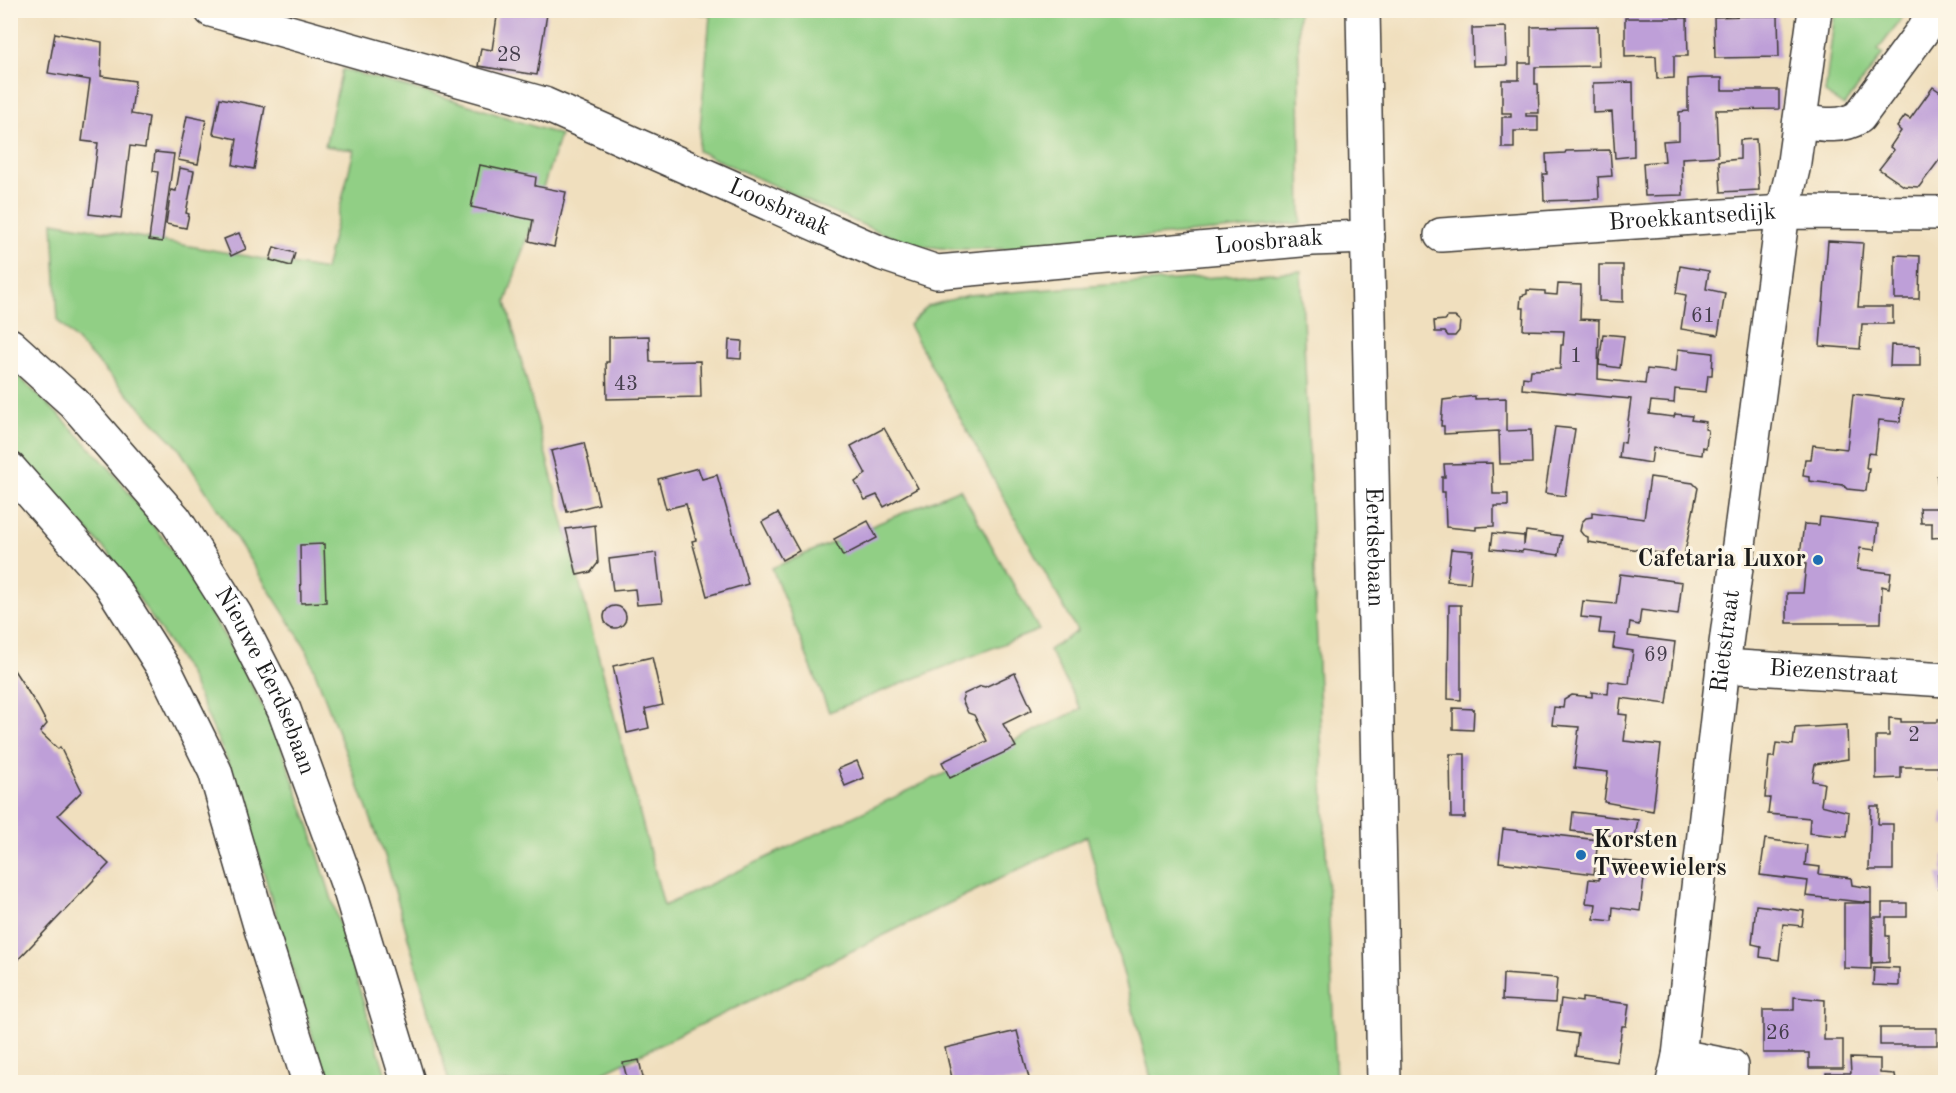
<svg xmlns="http://www.w3.org/2000/svg" width="1956" height="1093" font-family="'Old Standard TT',serif">
	<style>
		.green { fill: #91cf85; stroke: #567650; stroke-width: 1.5 }
		.building { fill: #be9fd8 }
		.lines { fill: none; stroke-linecap: round; stroke-linejoin: round }
		.street-casing { stroke: #3c3934; stroke-width: 36 }
		.secondary-casing { stroke: #3c3934; stroke-width: 36 }
		.street { stroke: #fff; stroke-width: 33 }
		.secondary { stroke: #fff; stroke-width: 33 }
		.poi-dot { fill: #1f6fb2; stroke: #fcf5e5; stroke-width: 2 }
		.labels { text-anchor: middle; dominant-baseline: central; stroke-width: 6; stroke-linejoin: round; paint-order: stroke }
		.number-label { font-size: 21px; fill: #443d4b }
		.street-label { font-size: 24px; fill: #1c1c1c; stroke: #fcf5e5 }
		.poi-label { font-size: 24px; font-weight: bold; fill: #1c1c1c; stroke: #fcf5e5; text-anchor: end }
	</style>
	<rect width="100%" height="100%" fill="#fcf5e5"/>
	<filter id="ink" filterUnits="userSpaceOnUse"><feTurbulence type="fractalNoise" baseFrequency=".0167" numOctaves="2"/><feDisplacementMap in="SourceGraphic" scale="12" xChannelSelector="R" yChannelSelector="G"/><feConvolveMatrix kernelMatrix="1 2 1 2 8 2 1 2 1" color-interpolation-filters="sRGB"/></filter>
	<filter id="wash" filterUnits="userSpaceOnUse"><feTurbulence type="fractalNoise" baseFrequency=".008" numOctaves="4" result="noise"/><feDisplacementMap in="SourceGraphic" scale="24" xChannelSelector="R" yChannelSelector="G"/><feGaussianBlur stdDeviation="1.35" result="paint"/><feColorMatrix in="noise" values="0 0 0 0 0 0 0 0 0 0 0 0 0 0 0 0 0 1.4 0 .05"/><feComposite in="paint" operator="in"/></filter>
	<g filter="url(#wash)">
		<rect width="100%" height="100%" fill="#f0dfbe"/>
		<g class="green">
			<path d="M 691,11 L 1298,11 L 1301,223 L 1010,249 L 951,249 L 921,246 L 884,234 L 812,203 L 698,151 L 710,16 Z"/>
			<path d="M 1835,11 L 1907,11 L 1878,50 L 1883,54 L 1844,106 L 1825,93 Z"/>
			<path d="M 342,69 L 454,100 L 560,135 L 506,302 L 664,906 L 1081,709 L 1049,650 L 1077,631 L 909,325 L 928,306 L 968,295 L 1301,271 L 1336,1082 L 1152,1082 L 1087,836 L 600,1074 L 601,1082 L 449,1082 L 385,856 L 306,648 L 178,447 L 58,321 L 53,222 L 325,270 L 354,150 L 325,146 Z"/>
			<path d="M 10,368 L 63,419 L 113,472 L 178,558 L 235,654 L 276,732 L 310,828 L 388,1082 L 326,1082 L 237,783 L 188,672 L 110,555 L 11,448 Z"/>
			<path d="M 960,489 L 1039,630 L 829,712 L 772,568 Z"/>
		</g>
		<g id="blocks">
			<g class="building">
				<path d="M 498,10 L 544,10 L 544,14 L 547,14 L 537,75 L 478,66 L 481,48 L 492,50 Z"/>
				<path d="M 1747,16 L 1778,16 L 1779,57 L 1715,58 L 1714,17 Z"/>
				<path d="M 1625,18 L 1687,18 L 1688,56 L 1674,56 L 1674,78 L 1657,79 L 1656,56 L 1625,57 Z"/>
				<path d="M 1598,26 L 1599,66 L 1535,67 L 1535,84 L 1538,84 L 1539,113 L 1526,113 L 1526,116 L 1538,116 L 1538,131 L 1514,131 L 1514,148 L 1502,148 L 1502,117 L 1511,117 L 1511,113 L 1502,113 L 1502,80 L 1519,80 L 1519,63 L 1531,63 L 1531,27 Z"/>
				<path d="M 1506,27 L 1507,65 L 1473,66 L 1472,28 Z"/>
				<path d="M 55,33 L 102,42 L 101,76 L 135,81 L 131,114 L 149,117 L 145,148 L 130,146 L 121,218 L 89,214 L 98,143 L 82,141 L 90,80 L 48,73 Z"/>
				<path d="M 1702,78 L 1722,78 L 1722,90 L 1779,90 L 1779,109 L 1716,110 L 1718,156 L 1682,158 L 1683,195 L 1645,196 L 1643,163 L 1665,161 L 1663,141 L 1679,140 L 1679,112 L 1688,111 L 1688,79 Z"/>
				<path d="M 1633,82 L 1634,156 L 1615,158 L 1612,112 L 1593,113 L 1593,83 Z"/>
				<path d="M 1933,87 L 1946,96 L 1946,151 L 1919,187 L 1904,186 L 1879,169 L 1894,150 L 1890,147 L 1901,131 L 1897,127 L 1905,116 L 1910,119 Z"/>
				<path d="M 220,98 L 265,107 L 254,169 L 233,165 L 237,139 L 213,134 Z"/>
				<path d="M 187,116 L 206,120 L 198,164 L 178,160 Z"/>
				<path d="M 1756,139 L 1759,190 L 1721,192 L 1719,161 L 1740,159 L 1740,140 Z"/>
				<path d="M 1610,150 L 1612,176 L 1598,177 L 1599,199 L 1544,201 L 1543,174 L 1547,174 L 1546,154 L 1565,153 L 1566,151 Z"/>
				<path d="M 155,152 L 174,154 L 162,242 L 149,240 L 158,172 L 153,171 Z"/>
				<path d="M 480,165 L 536,177 L 535,186 L 566,192 L 554,247 L 529,241 L 533,220 L 471,207 Z"/>
				<path d="M 180,168 L 194,171 L 186,213 L 189,214 L 186,228 L 166,224 L 171,190 L 176,191 Z"/>
				<path d="M 239,233 L 246,249 L 231,256 L 224,239 Z"/>
				<path d="M 1828,241 L 1863,243 L 1858,307 L 1893,307 L 1893,324 L 1862,324 L 1860,349 L 1820,346 Z"/>
				<path d="M 274,247 L 295,253 L 291,266 L 270,260 Z"/>
				<path d="M 1895,255 L 1920,256 L 1919,299 L 1895,299 Z"/>
				<path d="M 1599,265 L 1623,265 L 1623,302 L 1599,301 Z"/>
				<path d="M 1680,266 L 1709,271 L 1706,289 L 1725,293 L 1718,335 L 1681,329 L 1686,295 L 1676,293 Z"/>
				<path d="M 1558,284 L 1581,285 L 1580,319 L 1599,320 L 1598,379 L 1645,384 L 1647,369 L 1676,372 L 1678,349 L 1713,353 L 1712,375 L 1708,375 L 1706,392 L 1675,389 L 1674,403 L 1651,401 L 1649,414 L 1674,417 L 1675,414 L 1692,416 L 1691,420 L 1706,422 L 1705,429 L 1708,430 L 1706,448 L 1703,447 L 1702,455 L 1653,448 L 1651,463 L 1619,458 L 1621,442 L 1625,443 L 1631,399 L 1522,389 L 1523,377 L 1530,378 L 1531,370 L 1560,369 L 1561,345 L 1563,345 L 1564,331 L 1523,330 L 1524,308 L 1520,308 L 1521,296 L 1527,294 L 1527,290 L 1545,291 L 1545,294 L 1557,295 Z"/>
				<path d="M 1448,317 L 1455,317 L 1460,321 L 1459,331 L 1455,336 L 1448,336 L 1445,332 L 1435,332 L 1434,321 L 1445,320 Z"/>
				<path d="M 1603,334 L 1624,336 L 1620,368 L 1599,365 Z"/>
				<path d="M 649,336 L 650,362 L 700,361 L 701,397 L 607,399 L 606,362 L 609,362 L 609,337 Z"/>
				<path d="M 729,340 L 742,341 L 741,359 L 728,358 Z"/>
				<path d="M 1891,345 L 1920,346 L 1920,366 L 1890,366 Z"/>
				<path d="M 1853,394 L 1903,400 L 1900,422 L 1879,420 L 1875,454 L 1868,453 L 1866,468 L 1869,468 L 1866,491 L 1847,489 L 1843,485 L 1809,481 L 1809,477 L 1803,476 L 1805,459 L 1811,459 L 1813,445 L 1847,449 Z"/>
				<path d="M 1475,396 L 1475,399 L 1506,398 L 1506,431 L 1531,430 L 1532,463 L 1500,464 L 1499,431 L 1444,434 L 1444,426 L 1441,426 L 1443,400 Z"/>
				<path d="M 1555,427 L 1575,429 L 1565,496 L 1545,493 Z"/>
				<path d="M 884,428 L 918,488 L 884,507 L 877,495 L 865,500 L 855,482 L 866,474 L 851,446 Z"/>
				<path d="M 584,443 L 599,504 L 567,512 L 551,451 Z"/>
				<path d="M 1492,463 L 1493,494 L 1508,494 L 1508,506 L 1494,506 L 1494,526 L 1476,527 L 1476,530 L 1446,527 L 1445,496 L 1445,492 L 1442,492 L 1442,477 L 1445,477 L 1444,464 Z"/>
				<path d="M 698,468 L 702,479 L 717,475 L 748,584 L 707,596 L 692,541 L 696,540 L 686,504 L 666,509 L 658,479 Z"/>
				<path d="M 1946,475 L 1946,500 L 1939,500 L 1937,476 Z"/>
				<path d="M 1650,477 L 1693,483 L 1698,488 L 1684,557 L 1588,542 L 1588,537 L 1583,535 L 1580,531 L 1582,522 L 1586,518 L 1592,517 L 1592,512 L 1644,519 Z"/>
				<path d="M 1920,508 L 1943,508 L 1944,537 L 1932,538 L 1932,523 L 1921,523 Z"/>
				<path d="M 778,513 L 799,551 L 782,560 L 762,522 Z"/>
				<path d="M 1820,517 L 1878,524 L 1875,550 L 1860,548 L 1857,569 L 1891,573 L 1889,588 L 1882,586 L 1881,623 L 1787,623 L 1787,593 L 1803,593 L 1806,564 L 1799,563 L 1804,524 L 1819,525 Z"/>
				<path d="M 868,521 L 877,538 L 843,556 L 834,539 Z"/>
				<path d="M 595,525 L 598,563 L 591,572 L 577,575 L 566,529 Z"/>
				<path d="M 1526,531 L 1562,536 L 1559,555 L 1523,550 L 1522,552 L 1491,549 L 1493,533 L 1524,536 L 1524,545 Z"/>
				<path d="M 324,544 L 326,602 L 301,603 L 300,545 Z"/>
				<path d="M 1451,549 L 1473,551 L 1470,583 L 1447,581 Z"/>
				<path d="M 656,553 L 662,603 L 637,605 L 635,589 L 613,591 L 609,559 Z"/>
				<path d="M 1620,574 L 1682,582 L 1678,615 L 1641,610 L 1639,625 L 1630,623 L 1628,636 L 1675,642 L 1667,704 L 1621,698 L 1619,714 L 1627,715 L 1624,741 L 1661,745 L 1653,811 L 1604,802 L 1608,772 L 1574,768 L 1579,727 L 1552,725 L 1554,707 L 1563,708 L 1564,700 L 1572,695 L 1592,697 L 1592,692 L 1608,694 L 1609,681 L 1629,684 L 1633,651 L 1613,648 L 1615,634 L 1599,633 L 1601,619 L 1581,617 L 1583,601 L 1616,604 Z"/>
				<path d="M 1449,605 L 1461,605 L 1461,700 L 1448,699 Z"/>
				<circle cx="615" cy="617" r="11"/>
				<path d="M 652,657 L 663,705 L 645,709 L 649,728 L 627,733 L 613,666 Z"/>
				<path d="M 10,664 L 38,707 L 47,724 L 40,732 L 58,749 L 60,747 L 82,791 L 58,815 L 109,864 L 10,968 Z"/>
				<path d="M 1015,673 L 1032,710 L 1003,724 L 1016,747 L 950,778 L 942,762 L 987,741 L 974,715 L 968,713 L 962,700 L 964,694 L 981,686 L 985,687 Z"/>
				<path d="M 1453,708 L 1474,709 L 1473,730 L 1453,729 Z"/>
				<path d="M 1889,718 L 1901,719 L 1901,722 L 1938,722 L 1938,719 L 1946,719 L 1946,778 L 1939,778 L 1939,767 L 1901,767 L 1901,778 L 1876,779 L 1876,736 L 1889,736 Z"/>
				<path d="M 1847,725 L 1848,759 L 1815,764 L 1812,781 L 1824,783 L 1821,805 L 1849,812 L 1847,837 L 1809,833 L 1810,818 L 1768,814 L 1770,798 L 1765,798 L 1767,776 L 1769,757 L 1774,757 L 1776,743 L 1793,745 L 1795,728 Z"/>
				<path d="M 1450,754 L 1465,754 L 1465,818 L 1451,818 Z"/>
				<path d="M 857,761 L 864,778 L 845,786 L 838,769 Z"/>
				<path d="M 1871,806 L 1879,806 L 1878,824 L 1893,824 L 1893,870 L 1869,870 Z"/>
				<path d="M 1573,812 L 1638,820 L 1635,838 L 1571,831 Z"/>
				<path d="M 1943,812 L 1946,812 L 1946,824 L 1942,825 Z"/>
				<path d="M 1503,829 L 1598,840 L 1594,874 L 1499,862 Z"/>
				<path d="M 1765,839 L 1807,845 L 1805,865 L 1820,867 L 1819,874 L 1851,878 L 1852,885 L 1871,888 L 1871,903 L 1806,896 L 1808,881 L 1760,875 Z"/>
				<path d="M 1943,855 L 1946,855 L 1946,894 L 1939,894 L 1938,874 L 1943,874 Z"/>
				<path d="M 1601,859 L 1632,862 L 1631,868 L 1645,870 L 1640,911 L 1613,907 L 1612,921 L 1594,919 L 1596,904 L 1586,903 L 1589,879 L 1599,880 Z"/>
				<path d="M 1844,903 L 1871,903 L 1871,969 L 1844,968 Z"/>
				<path d="M 1882,903 L 1907,903 L 1907,917 L 1886,917 L 1886,936 L 1889,936 L 1889,962 L 1872,963 L 1873,917 L 1882,917 Z"/>
				<path d="M 1756,905 L 1804,911 L 1802,926 L 1783,924 L 1779,960 L 1760,957 L 1761,946 L 1752,944 Z"/>
				<rect x="1942" y="922" width="4" height="25"/>
				<path d="M 1874,967 L 1899,968 L 1899,986 L 1873,985 Z"/>
				<path d="M 1503,974 L 1557,978 L 1555,1003 L 1502,1000 Z"/>
				<path d="M 1794,997 L 1825,1000 L 1824,1040 L 1843,1040 L 1843,1068 L 1809,1068 L 1809,1053 L 1763,1053 L 1763,1010 L 1794,1010 Z"/>
				<path d="M 1582,998 L 1629,1004 L 1626,1026 L 1622,1026 L 1617,1062 L 1575,1056 L 1578,1034 L 1557,1031 L 1561,999 L 1582,1002 Z"/>
				<rect x="1880" y="1028" width="57" height="17"/>
				<path d="M 1017,1031 L 1030,1082 L 953,1082 L 945,1048 Z"/>
				<rect x="1943" y="1042" width="3" height="31"/>
				<path d="M 1850,1058 L 1880,1059 L 1880,1073 L 1895,1074 L 1896,1082 L 1826,1082 L 1826,1073 L 1851,1073 Z"/>
				<path d="M 639,1060 L 644,1082 L 628,1082 L 623,1063 Z"/>
			</g>
		</g>
	</g>
	<g filter="url(#ink)">
		<use href="#blocks" fill-opacity="0" stroke="#3c3934" stroke-width="1.5"/>
		<g class="lines">
			<g class="street-casing">
				<g id="street">
					<path id="s1" d="M 211,10 L 544,104 L 883,254 L 937,272 L 1312,239 L 1368,237"/>
					<path id="s2" d="M 1363,10 L 1384,1082"/>
					<path d="M 1800,121 C 1820,124 1840,129 1859,117 L 1938,10"/>
					<path id="s3" d="M 1441,235 L 1783,212 L 1946,213"/>
					<path d="M 10,469 L 109,582 L 166,672 L 215,771 L 261,929 L 309,1082"/>
					<path id="s4" d="M 1723,666 L 1946,680"/>
					<path d="M 1679,1056 L 1731,1066 L 1730,1082"/>
					<path id="s5" d="M 1673,1082 L 1679,1056 L 1723,666 L 1783,212 L 1793,169 L 1815,10"/>
				</g>
			</g>
			<g class="secondary-casing">
				<g id="secondary">
					<path id="s6" d="M 10,345 L 74,403 L 175,519 L 235,614 L 284,710 L 350,891 L 408,1082"/>
				</g>
			</g>
			<use href="#street" class="street"/>
			<use href="#secondary" class="secondary"/>
		</g>
	</g>
	<g class="poi-dot">
		<circle cx="1818" cy="560" r="6"/>
		<circle cx="1581" cy="855" r="6"/>
	</g>
	<g class="labels">
		<g class="number-label">
			<text x="509" y="55">28</text>
			<text x="1703" y="316">61</text>
			<text x="1576" y="356">1</text>
			<text x="626" y="384">43</text>
			<text x="1656" y="655">69</text>
			<text x="1914" y="735">2</text>
			<text x="1778" y="1033">26</text>
		</g>
		<g class="street-label">
			<text stroke="none"><textPath href="#s1" startOffset="603">Loosbraak</textPath></text>
			<text stroke="none"><textPath href="#s3" startOffset="252">Broekkantsedijk</textPath></text>
			<text stroke="none"><textPath href="#s1" startOffset="1107">Loosbraak</textPath></text>
			<text stroke="none"><textPath href="#s2" startOffset="537">Eerdsebaan</textPath></text>
			<text stroke="none"><textPath href="#s5" startOffset="444">Rietstraat</textPath></text>
			<text stroke="none"><textPath href="#s4" startOffset="111">Biezenstraat</textPath></text>
			<text stroke="none"><textPath href="#s6" startOffset="426">Nieuwe Eerdsebaan</textPath></text>
		</g>
		<g class="poi-label">
			<text x="1806" y="560">Cafetaria Luxor</text>
			<text x="1593" y="841" text-anchor="start">Korsten<tspan x="1593" dy="28">Tweewielers</tspan></text>
		</g>
	</g>
	<rect width="1956" height="1093" fill="none" stroke="#fcf5e5" stroke-width="36"/>
</svg>
